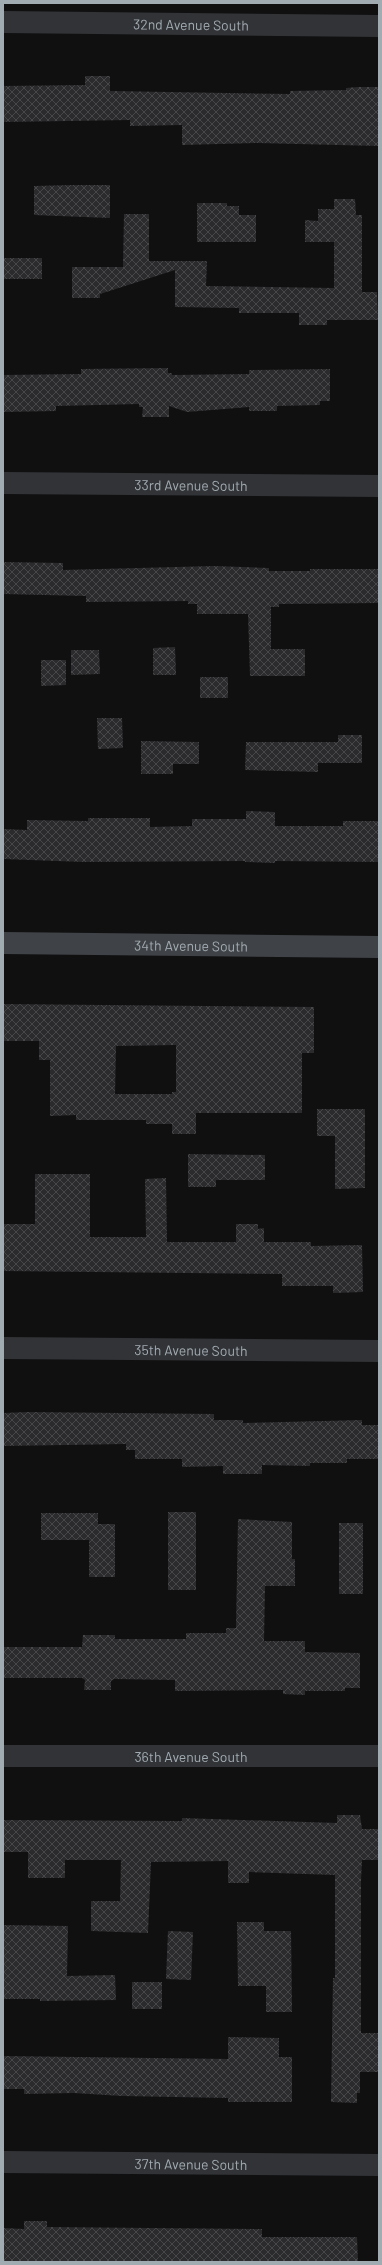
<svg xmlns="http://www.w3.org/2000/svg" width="382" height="2265" font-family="Barlow,sans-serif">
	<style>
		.building { fill: url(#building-cross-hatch); fill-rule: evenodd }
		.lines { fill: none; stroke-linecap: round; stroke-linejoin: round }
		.street { stroke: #313336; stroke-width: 22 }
		.secondary { stroke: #3f4246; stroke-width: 22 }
		.labels { text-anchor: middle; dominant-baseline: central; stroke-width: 4; stroke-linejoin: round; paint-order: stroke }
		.street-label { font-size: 14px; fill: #a1abb2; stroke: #0b0b0c }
	</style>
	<defs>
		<pattern id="building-cross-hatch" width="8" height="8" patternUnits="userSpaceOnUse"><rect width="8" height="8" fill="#2b2b2d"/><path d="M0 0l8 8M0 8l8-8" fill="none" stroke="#474749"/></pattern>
	</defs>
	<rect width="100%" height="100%" fill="#101011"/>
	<g class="building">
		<path d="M 85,76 L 110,76 L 110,91 L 290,94 L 290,91 L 346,90 L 346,88 L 358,87 L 379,87 L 379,146 L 258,143 L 182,145 L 182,125 L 130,126 L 130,120 L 3,122 L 3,86 L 85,85 Z"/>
		<path d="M 72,185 L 110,185 L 110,218 L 34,215 L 34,186 Z"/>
		<path d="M 334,199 L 355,199 L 356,215 L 362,215 L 362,292 L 377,292 L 378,320 L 327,320 L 327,325 L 299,325 L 299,313 L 239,313 L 239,308 L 175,307 L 175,270 L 100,294 L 100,298 L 72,298 L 72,267 L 123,267 L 124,214 L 149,214 L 149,261 L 207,261 L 206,286 L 334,288 L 334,242 L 305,242 L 305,220 L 318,221 L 318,209 L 334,209 Z"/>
		<path d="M 197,203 L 227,203 L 227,206 L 239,206 L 239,215 L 256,215 L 256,242 L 197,242 Z"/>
		<rect x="3" y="258" width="39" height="21"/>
		<path d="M 168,368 L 168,373 L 172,373 L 172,375 L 249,374 L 249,370 L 330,369 L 330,401 L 320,401 L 320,405 L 277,406 L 277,411 L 249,411 L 249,407 L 187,412 L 169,406 L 169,417 L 142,417 L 143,407 L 139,407 L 139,404 L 56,406 L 56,411 L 3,412 L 3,375 L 81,374 L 81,369 Z"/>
		<path d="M 3,562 L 63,563 L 63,570 L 214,566 L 269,568 L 269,571 L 310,571 L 310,569 L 379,569 L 379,603 L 279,604 L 279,607 L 271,607 L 271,649 L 305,649 L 305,676 L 250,676 L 248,614 L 197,614 L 197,604 L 188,604 L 188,601 L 86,602 L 86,596 L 3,594 Z"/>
		<path d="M 175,647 L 176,675 L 153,675 L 153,648 Z"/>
		<path d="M 71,650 L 99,650 L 100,674 L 71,675 Z"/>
		<path d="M 41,660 L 66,660 L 66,685 L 41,686 Z"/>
		<rect x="200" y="677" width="28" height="21"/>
		<path d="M 97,718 L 122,718 L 123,748 L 98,749 Z"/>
		<path d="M 338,735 L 362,735 L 362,763 L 318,763 L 318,772 L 245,770 L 246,742 L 338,742 Z"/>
		<path d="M 141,741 L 199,742 L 199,764 L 173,764 L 173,774 L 141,774 Z"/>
		<path d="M 246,811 L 275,812 L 275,826 L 343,826 L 343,821 L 379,821 L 379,862 L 275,861 L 275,863 L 245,862 L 245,861 L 84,862 L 3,859 L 3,829 L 27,830 L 27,820 L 88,821 L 88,818 L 150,818 L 150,827 L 192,826 L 192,819 L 246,819 Z"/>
		<path d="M 3,1004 L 314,1007 L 314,1053 L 302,1053 L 302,1113 L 196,1113 L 196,1134 L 172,1134 L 172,1124 L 146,1124 L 146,1120 L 76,1120 L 76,1115 L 50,1116 L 50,1060 L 39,1060 L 39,1041 L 3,1041 ZM 176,1045 L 176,1092 L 172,1092 L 172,1094 L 115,1094 L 116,1046 Z"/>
		<path d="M 317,1109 L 365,1109 L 365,1188 L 335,1189 L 335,1136 L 317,1136 Z"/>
		<path d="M 188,1154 L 265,1155 L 265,1180 L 216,1180 L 216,1187 L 188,1187 Z"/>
		<path d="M 35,1174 L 90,1174 L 90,1237 L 146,1237 L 145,1179 L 166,1178 L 167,1242 L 236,1242 L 236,1224 L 258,1224 L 258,1229 L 264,1228 L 264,1242 L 311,1242 L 311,1246 L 362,1245 L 363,1292 L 333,1293 L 333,1286 L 282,1286 L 282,1274 L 3,1271 L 3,1224 L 35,1224 Z"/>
		<path d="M 28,1412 L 214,1414 L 214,1420 L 243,1420 L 243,1423 L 362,1420 L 362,1425 L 379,1425 L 379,1459 L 347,1459 L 347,1463 L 310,1463 L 310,1466 L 262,1465 L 262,1474 L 223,1474 L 223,1466 L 182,1467 L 182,1459 L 135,1459 L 135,1450 L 126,1450 L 126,1444 L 3,1446 L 3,1413 Z"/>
		<rect x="168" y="1512" width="28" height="78"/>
		<path d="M 41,1513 L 98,1513 L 98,1524 L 115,1524 L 115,1577 L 89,1577 L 89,1540 L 41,1540 Z"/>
		<path d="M 238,1519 L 292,1522 L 292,1559 L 295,1559 L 295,1586 L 265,1586 L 264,1641 L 305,1641 L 305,1652 L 360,1653 L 360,1688 L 345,1688 L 345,1691 L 305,1691 L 305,1695 L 283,1694 L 283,1690 L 175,1691 L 175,1680 L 114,1679 L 111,1681 L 111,1690 L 84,1690 L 85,1680 L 82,1678 L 3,1678 L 3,1647 L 82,1647 L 83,1635 L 115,1635 L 115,1639 L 186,1639 L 186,1633 L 226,1633 L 226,1628 L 236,1628 Z"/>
		<rect x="339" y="1523" width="24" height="71"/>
		<path d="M 337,1815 L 360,1815 L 362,1829 L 379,1829 L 379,1860 L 362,1860 L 361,1881 L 361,2033 L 379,2033 L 379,2072 L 360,2072 L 360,2093 L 357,2093 L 357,2103 L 331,2102 L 333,1978 L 335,1978 L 335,1875 L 249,1872 L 249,1883 L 228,1883 L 228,1861 L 151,1862 L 148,1933 L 91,1931 L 91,1901 L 120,1901 L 121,1860 L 65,1860 L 65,1878 L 28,1878 L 28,1852 L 3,1852 L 3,1820 L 182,1821 L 182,1818 L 337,1823 Z"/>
		<path d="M 237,1922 L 264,1922 L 264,1931 L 291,1931 L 292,2012 L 266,2012 L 266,1986 L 238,1986 Z"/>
		<path d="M 3,1925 L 68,1926 L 67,1976 L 115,1975 L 116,2000 L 40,2001 L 40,1999 L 3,1999 Z"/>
		<path d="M 168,1931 L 193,1932 L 191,1980 L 166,1979 Z"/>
		<rect x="132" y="1982" width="30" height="27"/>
		<path d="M 228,2037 L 279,2038 L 279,2057 L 292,2057 L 292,2102 L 228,2102 L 228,2098 L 122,2096 L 74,2093 L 24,2094 L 24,2089 L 3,2089 L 3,2056 L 228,2059 Z"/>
		<path d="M 24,2221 L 47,2221 L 47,2227 L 262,2229 L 262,2237 L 357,2237 L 358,2262 L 3,2262 L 3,2228 L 24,2229 Z"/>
	</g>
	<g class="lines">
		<g class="street">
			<path id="s1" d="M 3,22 L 379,26"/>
			<path id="s2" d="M 3,483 L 379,486"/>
			<path id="s3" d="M 3,1348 L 379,1351"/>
			<path id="s4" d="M 3,1756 L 379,1756"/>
			<path id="s5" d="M 3,2162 L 379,2165"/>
		</g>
		<path class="secondary" id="s6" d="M 3,943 L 379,947"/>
	</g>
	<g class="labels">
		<g class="street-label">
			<text stroke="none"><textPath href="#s1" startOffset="188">32nd Avenue South</textPath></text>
			<text stroke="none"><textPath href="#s2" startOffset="188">33rd Avenue South</textPath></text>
			<text stroke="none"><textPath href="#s6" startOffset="188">34th Avenue South</textPath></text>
			<text stroke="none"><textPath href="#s3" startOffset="188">35th Avenue South</textPath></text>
			<text stroke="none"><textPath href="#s4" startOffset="188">36th Avenue South</textPath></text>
			<text stroke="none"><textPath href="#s5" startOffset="188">37th Avenue South</textPath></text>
		</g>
	</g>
	<rect width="382" height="2265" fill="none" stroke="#a1abb2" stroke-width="8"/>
</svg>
